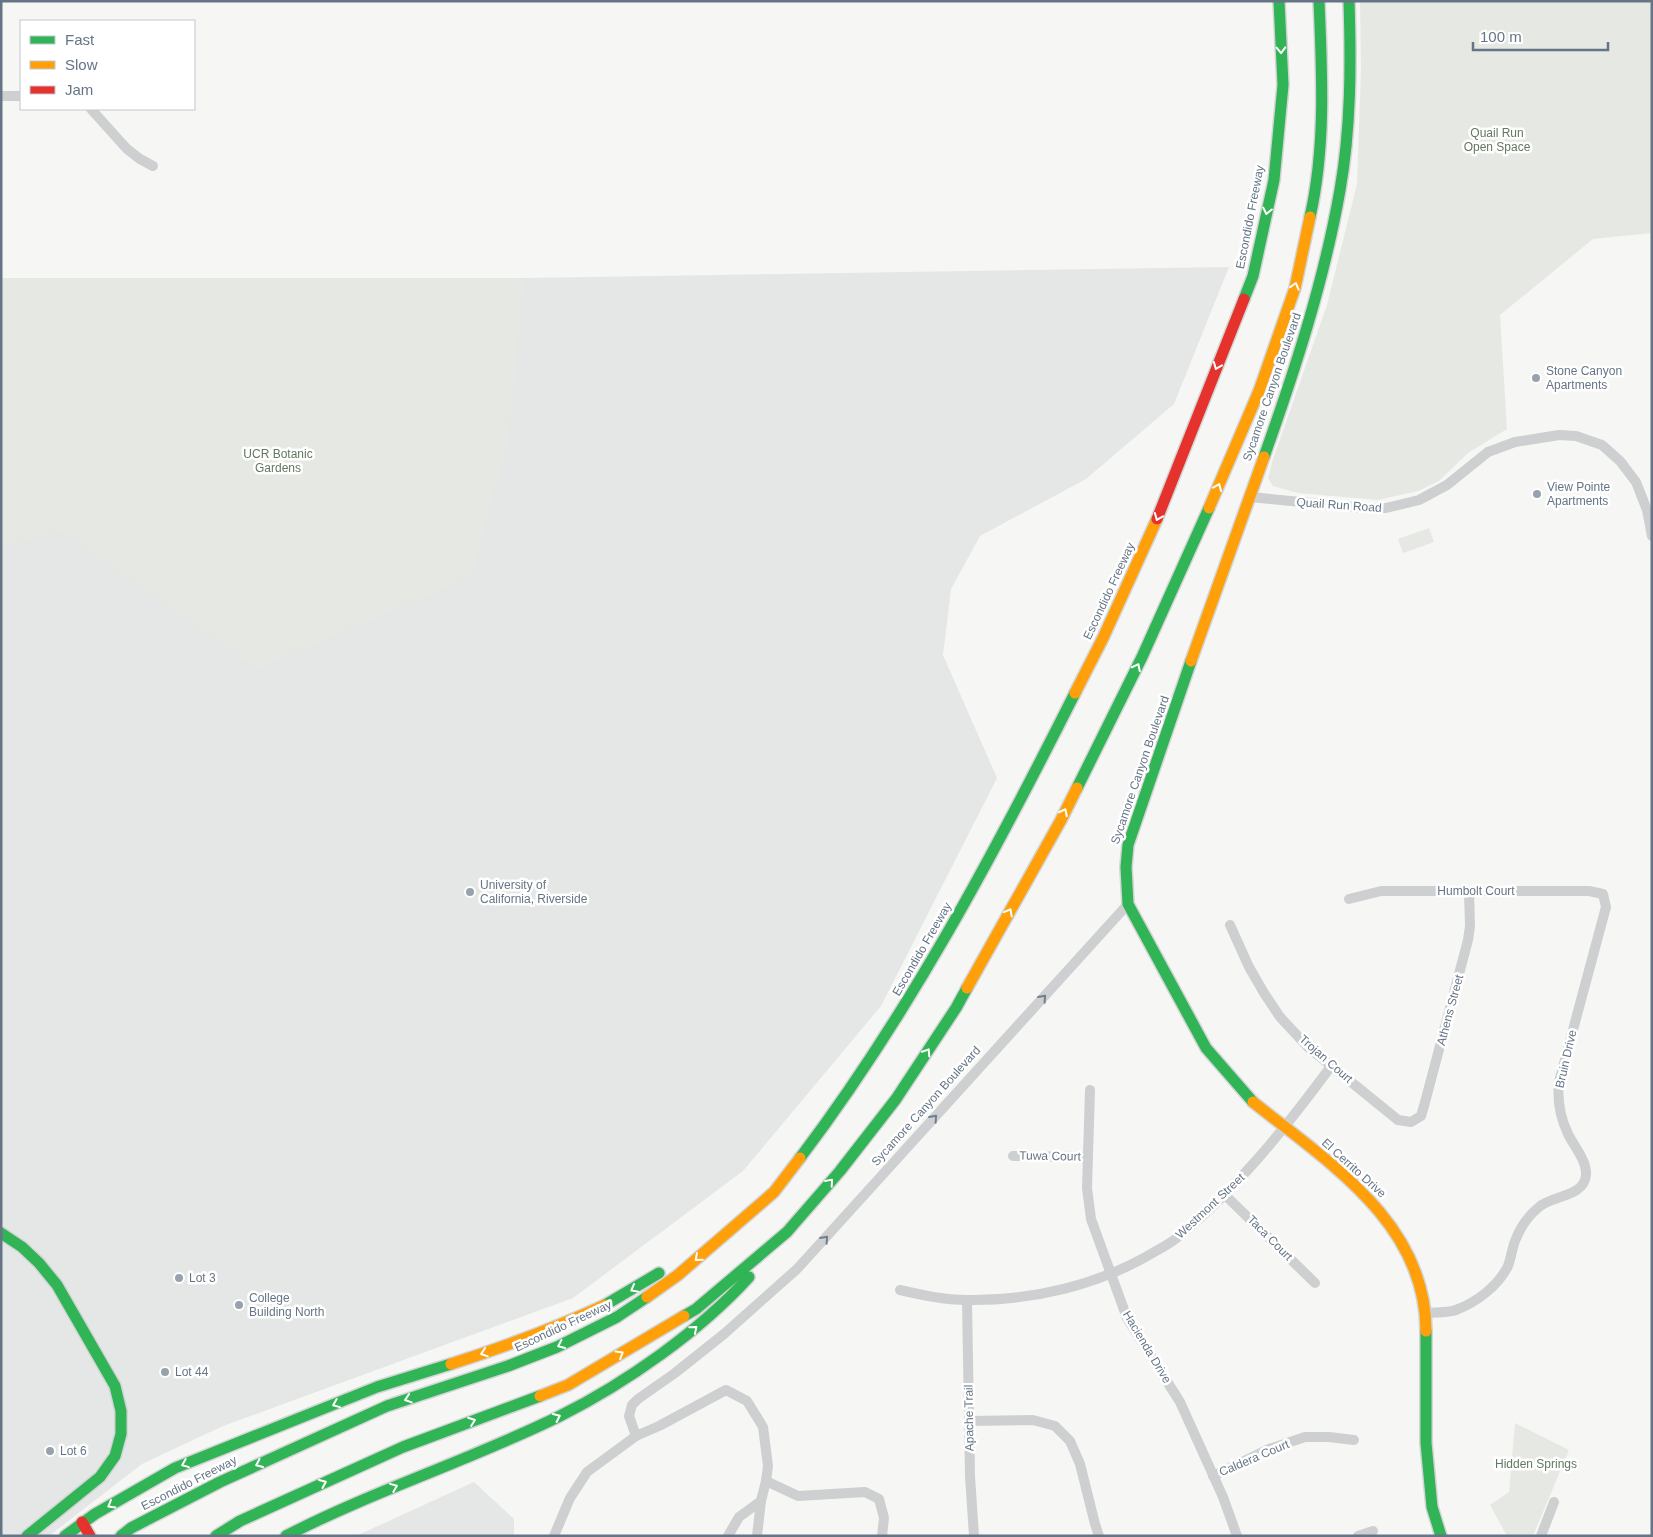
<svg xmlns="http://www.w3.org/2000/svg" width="1653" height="1537" font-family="Helvetica,sans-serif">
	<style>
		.built { fill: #e5e6e6 }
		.green { fill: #e6e9e3 }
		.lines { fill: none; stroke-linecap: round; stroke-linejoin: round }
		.fast-casing { stroke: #d3d4d5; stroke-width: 14 }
		.slow-casing { stroke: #d3d4d5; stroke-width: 14 }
		.jam-casing { stroke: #d3d4d5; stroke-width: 14 }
		.street { stroke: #cecfd0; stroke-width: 10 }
		.fast { stroke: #30b455; stroke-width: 11 }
		.slow { stroke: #ff9f0a; stroke-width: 11 }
		.jam { stroke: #e5322d; stroke-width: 11 }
		.oneway { stroke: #fff }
		.oneway2 { stroke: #707e8d }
		.poi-dot { fill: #98a2ad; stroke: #fff; stroke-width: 2 }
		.labels { text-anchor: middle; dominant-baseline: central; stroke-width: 5; stroke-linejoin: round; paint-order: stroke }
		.park-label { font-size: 12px; fill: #637860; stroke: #fff }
		.street-label { font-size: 12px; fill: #657586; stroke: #fff }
		.poi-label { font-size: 12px; fill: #657586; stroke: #fff; text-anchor: start }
	</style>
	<rect width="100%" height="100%" fill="#f6f6f5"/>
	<g class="built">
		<path d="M 1229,267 L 1174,404 L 1086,479 L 980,536 L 951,589 L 943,655 L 997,778 L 881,1006 L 743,1171 L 573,1298 L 223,1426 L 142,1464 L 49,1536 L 1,1536 L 1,278 L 524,278 Z"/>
		<path d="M 474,1482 L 514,1519 L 514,1536 L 356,1536 Z"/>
	</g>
	<g class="green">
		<path d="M 1360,1 L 1652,1 L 1652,233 L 1593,239 L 1500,315 L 1507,429 L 1468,453 L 1439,481 L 1418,491 L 1378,500 L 1298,493 L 1273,486 L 1268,478 L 1272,462 L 1327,305 L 1357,184 L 1361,68 Z"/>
		<path d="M 1,278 L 524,278 L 508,441 L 471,577 L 257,669 L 61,532 L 1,547 Z"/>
		<path d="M 1429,528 L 1434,542 L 1403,553 L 1398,539 Z"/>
		<path d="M 1515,1423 L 1569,1450 L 1533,1536 L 1507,1536 L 1490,1505 L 1509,1492 Z"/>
	</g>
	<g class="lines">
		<g class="fast-casing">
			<g id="fast">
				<path d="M 1310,217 C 1326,146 1322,73 1319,1"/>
				<path d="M 1244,299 L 1253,276 L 1274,180 L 1283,85 L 1279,1"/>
				<path d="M 1264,457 C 1295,370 1324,281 1340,190 C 1351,128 1351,64 1349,1"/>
				<path d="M 1191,661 L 1128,845 L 1126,867 L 1128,904 L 1206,1048 L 1253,1102"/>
				<path d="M 1077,788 L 1142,657 L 1209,508"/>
				<path d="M 800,1158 C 909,1014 994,854 1075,693"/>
				<path d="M 1,1233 L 22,1247 L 39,1263 L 57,1285 L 115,1386 L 121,1411 L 121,1434 L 115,1456 L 100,1477 L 27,1536"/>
				<path d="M 605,1305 L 659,1273"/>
				<path d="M 684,1316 L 696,1309 L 787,1232 L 840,1171 L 896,1099 L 956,1008 L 967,988"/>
				<path d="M 1426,1331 L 1426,1443 L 1432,1507 L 1441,1536"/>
				<path d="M 65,1536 L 95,1514 L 175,1468 L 377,1387 L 451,1364"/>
				<path d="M 121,1536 L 131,1528 L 220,1482 L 387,1406 L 508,1366 L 557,1347 L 617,1317 L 647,1297"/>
				<path d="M 216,1536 L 240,1521 L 403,1447 L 540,1396"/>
				<path d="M 286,1536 C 375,1490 471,1460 560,1416 C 626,1383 700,1331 749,1277"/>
			</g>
		</g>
		<g class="slow-casing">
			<g id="slow">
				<path d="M 1209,508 L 1259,391 L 1295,288 L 1310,217"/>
				<path d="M 1191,661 L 1264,457"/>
				<path d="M 1075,693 L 1103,638 L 1157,519"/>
				<path d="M 967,988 L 1061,820 L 1077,788"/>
				<path d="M 1253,1102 C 1328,1162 1426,1223 1426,1331"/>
				<path d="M 647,1297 L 678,1275 L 774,1192 L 800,1158"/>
				<path d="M 451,1364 C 504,1347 555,1328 605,1305"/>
				<path d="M 540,1396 L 568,1385 L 684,1316"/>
			</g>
		</g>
		<g class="jam-casing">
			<g id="jam">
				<path d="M 1157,519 L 1244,299"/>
				<path d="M 82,1522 L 90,1536"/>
			</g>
		</g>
		<g class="street">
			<path d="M 1,96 L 21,96"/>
			<path d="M 91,109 L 127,149 L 140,159 L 153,166"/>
			<path d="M 1250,497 L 1364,508 L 1386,508 L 1419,500 L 1447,485 L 1488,452 L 1515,442 L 1559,435 L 1576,436 L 1602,445 L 1620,461 L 1636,482 L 1647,510 L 1652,536"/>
			<path d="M 1349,899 L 1381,891 L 1589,891 L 1603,894 L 1606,907 L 1559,1082 C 1557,1100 1560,1117 1568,1134 C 1574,1146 1587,1161 1586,1175 C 1584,1197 1553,1195 1539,1207 C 1528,1216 1520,1228 1515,1241 C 1512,1249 1511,1258 1508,1266 C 1498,1286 1477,1302 1456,1310 C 1448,1313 1436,1312 1426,1313"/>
			<path d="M 1230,925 L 1249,967 L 1264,993 L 1280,1017 L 1308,1047 L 1398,1120 L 1411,1122 L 1421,1116 L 1424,1106 L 1468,940 L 1470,926 L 1469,892"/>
			<path d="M 1090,1090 L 1087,1188 L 1091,1219 L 1127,1318 L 1180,1402 L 1223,1497 L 1237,1536"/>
			<path d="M 1013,1156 L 1088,1157"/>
			<path d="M 1224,1194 L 1315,1283"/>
			<path d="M 900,1290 C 922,1295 944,1300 967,1300 C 1032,1301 1100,1285 1156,1251 C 1163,1247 1171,1243 1178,1237 C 1238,1188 1286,1127 1332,1065"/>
			<path d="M 967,1300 L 970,1476 L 974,1536"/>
			<path d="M 969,1421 L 1033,1420 L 1055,1426 L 1070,1441 L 1080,1464 L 1095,1524 L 1099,1536"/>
			<path d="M 636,1436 L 629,1416 L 632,1405 L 638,1399 L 675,1373 L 724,1334 L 797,1269 L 1128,904"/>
			<path d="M 1213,1476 L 1269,1449 L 1305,1437 L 1329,1437 L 1354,1440"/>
			<path d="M 766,1481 L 798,1496 L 865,1492 L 879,1499 L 884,1518 L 882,1536"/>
			<path d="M 554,1536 L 570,1498 L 587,1472 L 636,1436 L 659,1426 L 726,1390 L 747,1401 L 763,1427 L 768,1466 L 766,1481 L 761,1501 L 757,1536"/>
			<path d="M 728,1536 L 739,1517 L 761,1501"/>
			<path d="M 1358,1536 L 1373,1531"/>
			<path d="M 1541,1536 L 1554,1502"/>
		</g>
		<use href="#fast" class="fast"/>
		<use href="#slow" class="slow"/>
		<use href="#jam" class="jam"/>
	</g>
	<defs><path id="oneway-chevron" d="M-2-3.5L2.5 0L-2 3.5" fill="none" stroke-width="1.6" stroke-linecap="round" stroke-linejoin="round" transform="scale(1.25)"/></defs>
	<g class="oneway">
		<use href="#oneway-chevron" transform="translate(1281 50) rotate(88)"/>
		<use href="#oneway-chevron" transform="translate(1267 211) rotate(102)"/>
		<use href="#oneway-chevron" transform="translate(1295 286) rotate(-75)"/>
		<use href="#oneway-chevron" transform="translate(1217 366) rotate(112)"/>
		<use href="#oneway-chevron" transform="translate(1218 487) rotate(-67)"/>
		<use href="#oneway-chevron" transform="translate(1158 517) rotate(112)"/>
		<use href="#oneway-chevron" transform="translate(1137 667) rotate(-63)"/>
		<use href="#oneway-chevron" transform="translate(1064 812) rotate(-63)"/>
		<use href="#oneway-chevron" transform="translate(1009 912) rotate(-61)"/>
		<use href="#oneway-chevron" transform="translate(927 1052) rotate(-57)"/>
		<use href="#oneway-chevron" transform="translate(830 1182) rotate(-49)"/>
		<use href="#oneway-chevron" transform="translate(698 1258) rotate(139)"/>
		<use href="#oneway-chevron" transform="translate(634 1289) rotate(151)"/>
		<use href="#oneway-chevron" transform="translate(694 1329) rotate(-40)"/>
		<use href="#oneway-chevron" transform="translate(561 1345) rotate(155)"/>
		<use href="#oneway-chevron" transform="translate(484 1353) rotate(162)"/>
		<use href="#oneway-chevron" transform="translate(620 1354) rotate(-31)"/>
		<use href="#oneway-chevron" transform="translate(408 1399) rotate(162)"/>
		<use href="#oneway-chevron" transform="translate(336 1404) rotate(158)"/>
		<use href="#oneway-chevron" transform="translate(557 1417) rotate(-25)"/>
		<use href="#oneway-chevron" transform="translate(472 1421) rotate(-20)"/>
		<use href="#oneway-chevron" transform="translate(185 1464) rotate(158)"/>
		<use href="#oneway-chevron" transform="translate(259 1464) rotate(156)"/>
		<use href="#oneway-chevron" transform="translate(323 1483) rotate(-24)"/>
		<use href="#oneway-chevron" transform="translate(394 1487) rotate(-22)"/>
		<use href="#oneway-chevron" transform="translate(111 1505) rotate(150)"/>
	</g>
	<g class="oneway2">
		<use href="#oneway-chevron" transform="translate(1043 998) rotate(-48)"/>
		<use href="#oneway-chevron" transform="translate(934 1118) rotate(-48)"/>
		<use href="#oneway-chevron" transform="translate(825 1239) rotate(-48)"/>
	</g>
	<g class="poi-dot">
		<circle cx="1536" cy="378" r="5"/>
		<circle cx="1537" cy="494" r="5"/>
		<circle cx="470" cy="892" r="5"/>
		<circle cx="179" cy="1278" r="5"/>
		<circle cx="239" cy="1305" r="5"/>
		<circle cx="165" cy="1372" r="5"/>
		<circle cx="50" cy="1451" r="5"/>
	</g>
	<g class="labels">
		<g class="park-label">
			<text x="1497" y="133">Quail Run<tspan x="1497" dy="14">Open Space</tspan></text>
			<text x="278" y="454">UCR Botanic<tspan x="278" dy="14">Gardens</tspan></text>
			<text x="1536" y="1464">Hidden Springs</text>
		</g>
		<g class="street-label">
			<text transform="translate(1250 217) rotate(-79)">Escondido Freeway</text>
			<text transform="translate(1272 387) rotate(-71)">Sycamore Canyon Boulevard</text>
			<text transform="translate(1339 505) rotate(4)">Quail Run Road</text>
			<text transform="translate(1109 591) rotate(-65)">Escondido Freeway</text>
			<text transform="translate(1140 770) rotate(-71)">Sycamore Canyon Boulevard</text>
			<text x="1476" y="891">Humbolt Court</text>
			<text transform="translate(922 949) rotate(-60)">Escondido Freeway</text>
			<text transform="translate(1450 1010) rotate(-75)">Athens Street</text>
			<text transform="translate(1326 1059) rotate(41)">Trojan Court</text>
			<text transform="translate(1566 1059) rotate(-77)">Bruin Drive</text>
			<text transform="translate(926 1106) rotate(-48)">Sycamore Canyon Boulevard</text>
			<text transform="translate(1050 1156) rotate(1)">Tuwa Court</text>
			<text transform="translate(1354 1168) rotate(42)">El Cerrito Drive</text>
			<text transform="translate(1210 1206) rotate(-43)">Westmont Street</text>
			<text transform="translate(1270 1238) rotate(45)">Taca Court</text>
			<text transform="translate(563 1326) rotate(-25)">Escondido Freeway</text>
			<text transform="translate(1147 1347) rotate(59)">Hacienda Drive</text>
			<text transform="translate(969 1418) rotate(-91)">Apache Trail</text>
			<text transform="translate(1254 1458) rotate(-23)">Caldera Court</text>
			<text transform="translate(189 1483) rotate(-27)">Escondido Freeway</text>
		</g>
		<g class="poi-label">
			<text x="1546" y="371">Stone Canyon<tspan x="1546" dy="14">Apartments</tspan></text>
			<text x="1547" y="487">View Pointe<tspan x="1547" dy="14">Apartments</tspan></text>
			<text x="480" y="885">University of<tspan x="480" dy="14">California, Riverside</tspan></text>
			<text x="189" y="1278">Lot 3</text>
			<text x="249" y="1298">College<tspan x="249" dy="14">Building North</tspan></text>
			<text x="175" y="1372">Lot 44</text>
			<text x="60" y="1451">Lot 6</text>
		</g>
	</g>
	<rect width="1653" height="1537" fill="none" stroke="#657586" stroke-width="5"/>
	<rect x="20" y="20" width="175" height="90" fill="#ffffff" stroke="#c1c8cf"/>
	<rect x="30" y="36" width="25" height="8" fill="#30b455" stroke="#c1c8cf"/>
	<text x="65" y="45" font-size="15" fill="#657586">Fast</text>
	<rect x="30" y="61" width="25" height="8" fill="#ff9f0a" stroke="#c1c8cf"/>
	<text x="65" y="70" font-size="15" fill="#657586">Slow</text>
	<rect x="30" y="86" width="25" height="8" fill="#e5322d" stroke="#c1c8cf"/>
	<text x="65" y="95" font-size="15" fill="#657586">Jam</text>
	<path d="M1473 42v8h135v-8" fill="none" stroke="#657586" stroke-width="2.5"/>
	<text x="1480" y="42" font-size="15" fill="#657586" stroke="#ffffff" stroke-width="4" paint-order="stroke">100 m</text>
</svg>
